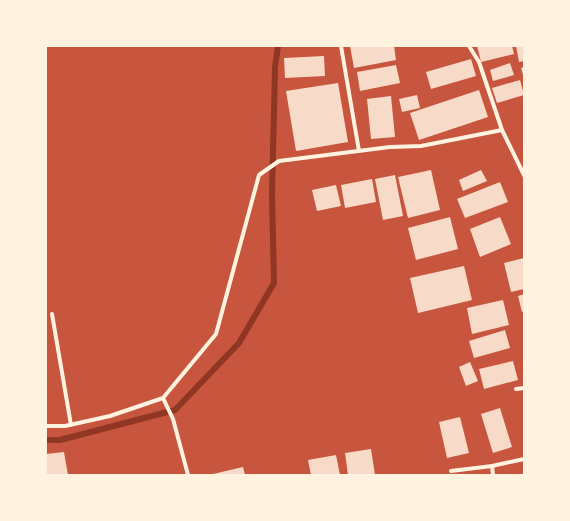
<svg xmlns="http://www.w3.org/2000/svg" width="570" height="521" font-family="'Zilla Slab',serif">
	<style>
		.lines { fill: none; stroke-linecap: round; stroke-linejoin: round }
		.stream { stroke: #8f3625; stroke-width: 6 }
		.building { fill: #f7dbc8 }
		.minor { stroke: #fff3e0; stroke-width: 4 }
	</style>
	<rect width="100%" height="100%" fill="#c8553d"/>
	<g class="lines">
		<path class="stream" d="M 46,440 L 60,440 L 175,410 L 239,343 L 274,283 L 272,194 L 275,67 L 278,46"/>
	</g>
	<g class="building">
		<path d="M 350,46 L 394,46 L 396,60 L 354,68 Z"/>
		<path d="M 477,46 L 512,46 L 514,54 L 481,62 Z"/>
		<path d="M 516,46 L 524,46 L 524,61 L 519,62 Z"/>
		<path d="M 324,56 L 325,76 L 285,78 L 284,58 Z"/>
		<path d="M 471,59 L 476,76 L 431,89 L 426,72 Z"/>
		<path d="M 510,63 L 514,75 L 493,81 L 490,70 Z"/>
		<path d="M 396,65 L 400,83 L 360,91 L 357,72 Z"/>
		<path d="M 524,67 L 524,78 L 521,68 Z"/>
		<path d="M 520,80 L 524,95 L 497,103 L 492,88 Z"/>
		<path d="M 338,83 L 348,142 L 296,151 L 286,91 Z"/>
		<path d="M 479,90 L 488,117 L 419,140 L 410,113 Z"/>
		<path d="M 417,95 L 420,108 L 402,112 L 399,99 Z"/>
		<path d="M 391,96 L 395,137 L 371,139 L 367,99 Z"/>
		<path d="M 431,170 L 440,210 L 408,218 L 398,177 Z"/>
		<path d="M 481,170 L 487,181 L 463,191 L 459,180 Z"/>
		<path d="M 395,175 L 403,216 L 383,220 L 375,179 Z"/>
		<path d="M 372,179 L 376,202 L 345,208 L 341,185 Z"/>
		<path d="M 500,182 L 508,202 L 465,218 L 457,199 Z"/>
		<path d="M 336,185 L 341,206 L 317,211 L 312,190 Z"/>
		<path d="M 450,217 L 458,249 L 416,260 L 408,228 Z"/>
		<path d="M 500,217 L 511,244 L 480,257 L 470,229 Z"/>
		<path d="M 524,258 L 524,289 L 511,292 L 504,263 Z"/>
		<path d="M 464,266 L 472,300 L 418,313 L 410,278 Z"/>
		<path d="M 524,294 L 524,311 L 522,312 L 518,296 Z"/>
		<path d="M 503,300 L 509,325 L 472,334 L 467,308 Z"/>
		<path d="M 505,330 L 510,348 L 474,358 L 469,341 Z"/>
		<path d="M 513,361 L 518,380 L 484,389 L 479,369 Z"/>
		<path d="M 470,362 L 478,381 L 466,386 L 459,367 Z"/>
		<path d="M 500,408 L 512,447 L 493,453 L 481,414 Z"/>
		<path d="M 460,417 L 469,453 L 447,458 L 439,422 Z"/>
		<path d="M 371,449 L 375,475 L 348,475 L 345,453 Z"/>
		<path d="M 64,452 L 68,475 L 46,475 L 46,454 Z"/>
		<path d="M 336,455 L 340,475 L 311,475 L 308,460 Z"/>
		<path d="M 243,467 L 245,475 L 213,475 L 213,474 Z"/>
	</g>
	<g class="lines">
		<g class="minor">
			<path d="M 341,46 L 359,151"/>
			<path d="M 469,46 L 479,62 L 502,130"/>
			<path d="M 52,314 L 71,425"/>
			<path d="M 516,389 L 524,388"/>
			<path d="M 163,398 L 173,419 L 188,475"/>
			<path d="M 46,426 L 65,426 L 110,416 L 163,398 L 216,334 L 259,175 L 279,161 L 390,147 L 421,146 L 502,130 L 524,175"/>
			<path d="M 492,466 L 493,475"/>
			<path d="M 451,471 L 492,466 L 524,459"/>
		</g>
	</g>
	<rect width="570" height="521" fill="none" stroke="#fff3e0" stroke-width="94"/>
</svg>
